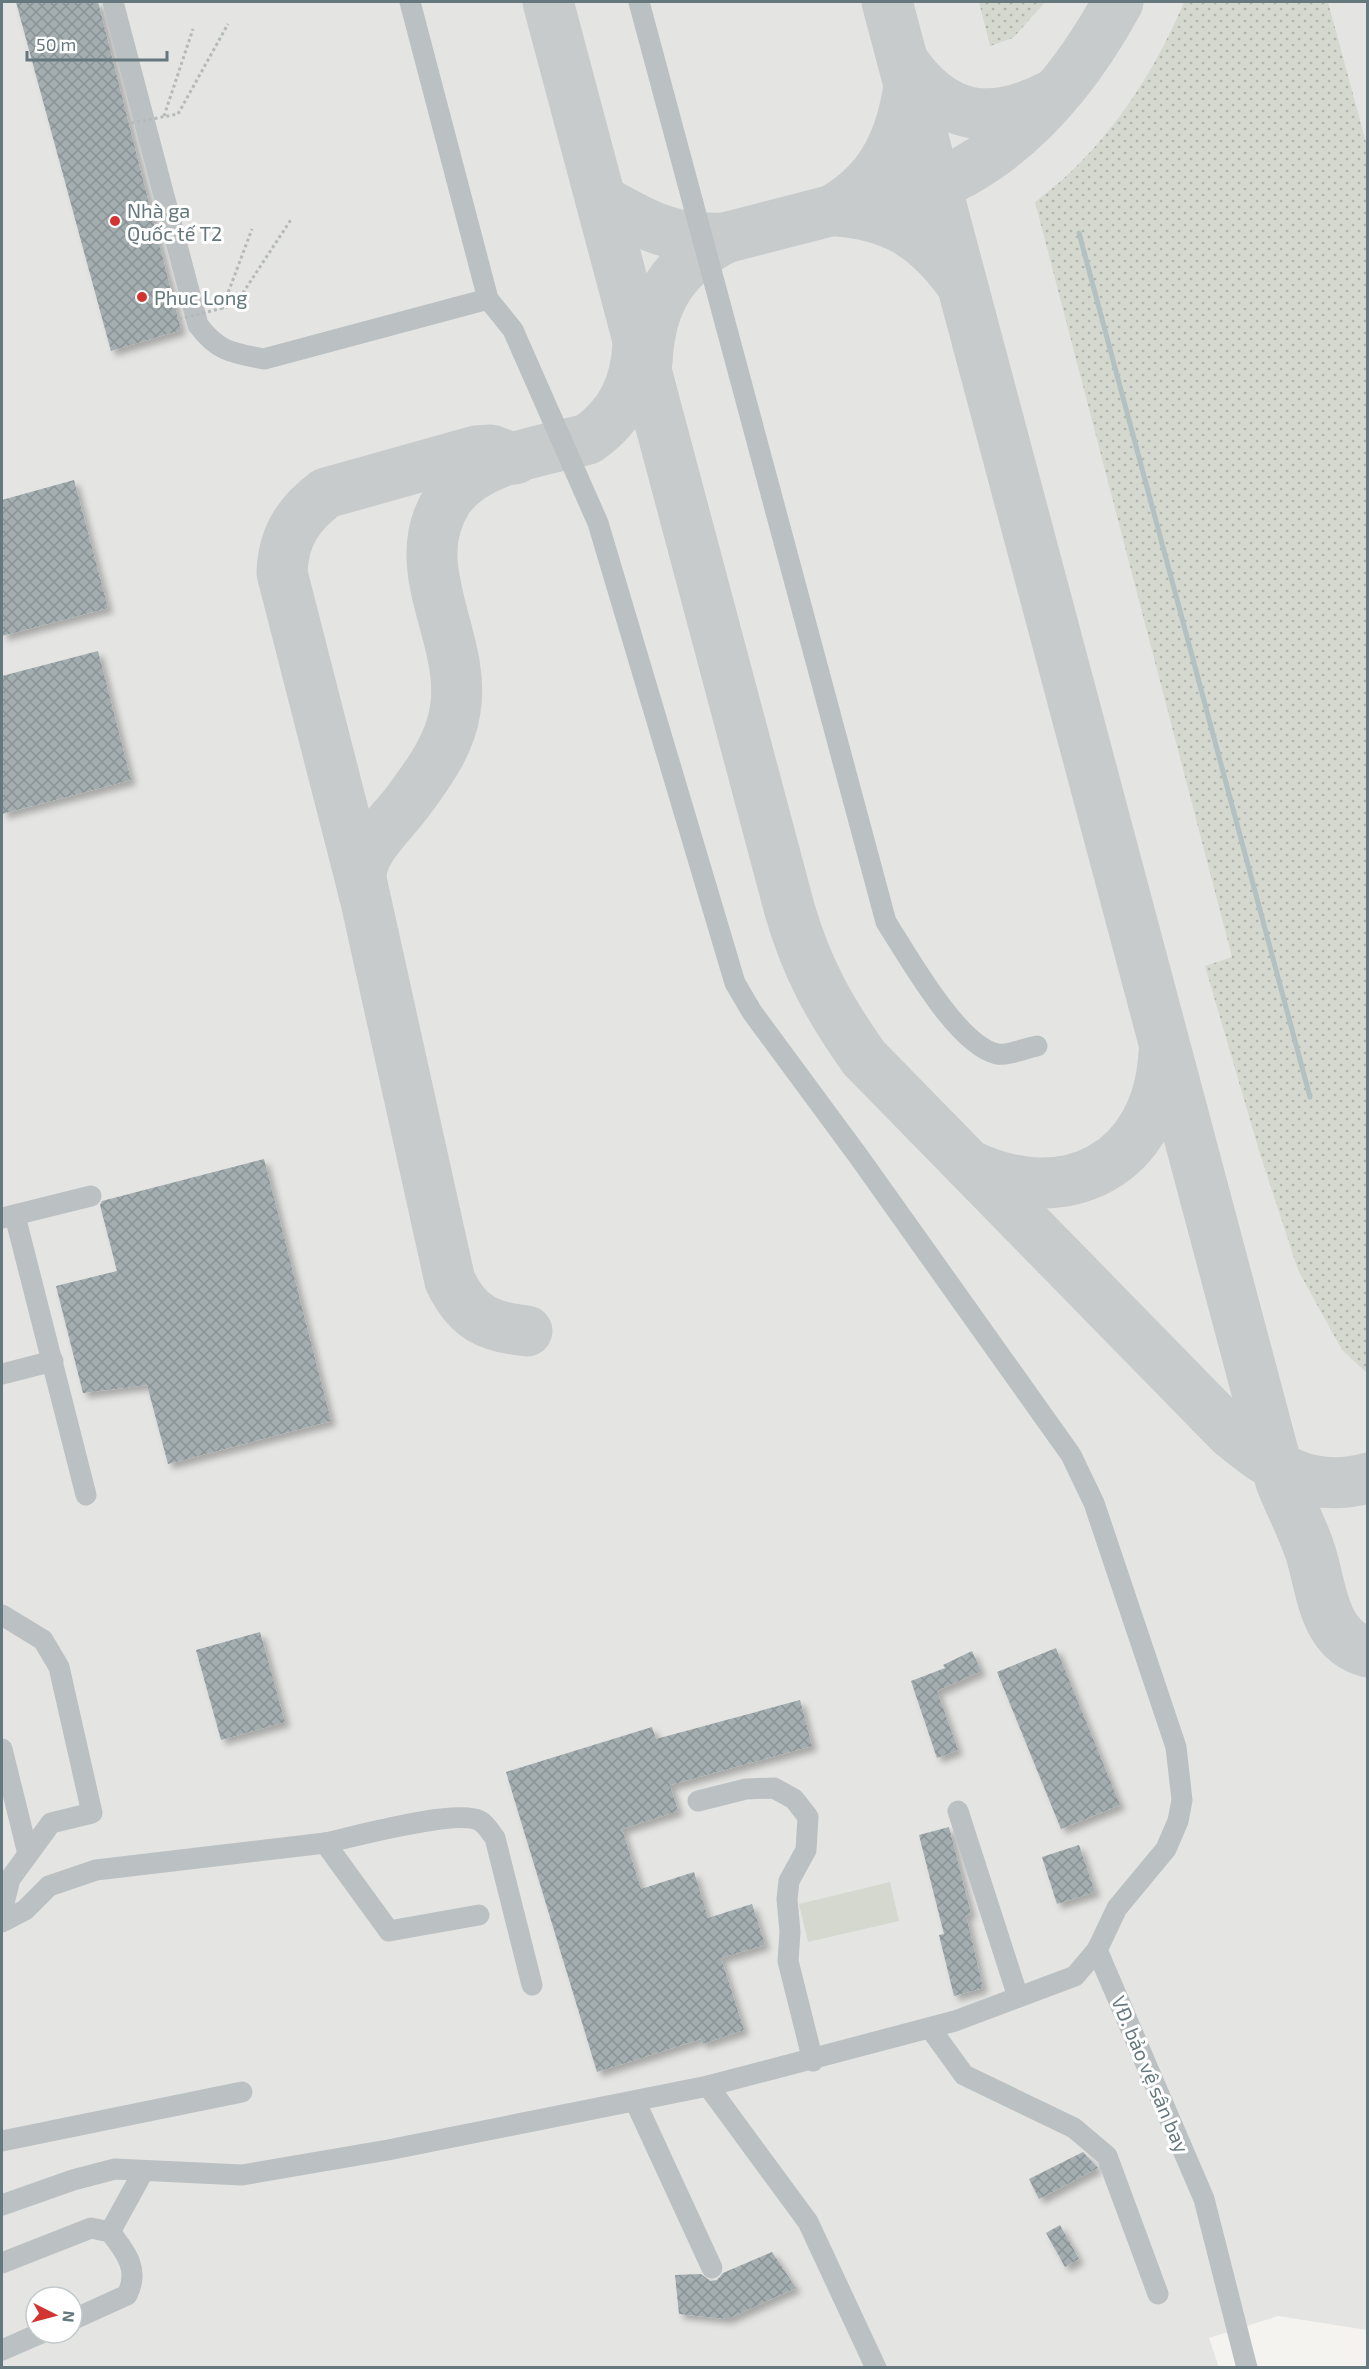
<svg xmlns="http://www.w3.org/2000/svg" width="1369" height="2369" font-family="'Exo 2',sans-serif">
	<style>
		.built { fill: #e4e5e3; fill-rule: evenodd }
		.grass { fill: url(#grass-dots) }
		.pitch { fill: #d4d8cf }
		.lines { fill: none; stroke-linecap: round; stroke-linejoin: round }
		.stream { stroke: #b3c1c3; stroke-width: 5 }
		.taxiway { stroke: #c8cbcb; stroke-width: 51 }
		.building { fill: url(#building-cross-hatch); filter: url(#shadow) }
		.path { stroke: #b5b9ba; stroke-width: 3; stroke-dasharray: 3 3; stroke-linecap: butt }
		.minor { stroke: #bbc0c2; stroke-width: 21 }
		.path-bridge { stroke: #b5b9ba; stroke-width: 3; stroke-dasharray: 3 3; stroke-linecap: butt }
		.poi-dot { fill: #d23531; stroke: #fff; stroke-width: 2 }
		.labels { text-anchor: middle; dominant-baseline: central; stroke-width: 6; stroke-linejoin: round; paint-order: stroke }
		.poi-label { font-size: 20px; fill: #65787e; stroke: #fff; text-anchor: start }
		.street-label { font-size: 20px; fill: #65787e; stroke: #fff }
	</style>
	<defs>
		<pattern id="grass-dots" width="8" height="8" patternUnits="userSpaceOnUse" patternTransform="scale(1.5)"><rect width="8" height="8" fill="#d4d8cf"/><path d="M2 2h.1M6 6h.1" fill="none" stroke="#b0b4ad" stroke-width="1.8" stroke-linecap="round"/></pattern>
		<pattern id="building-cross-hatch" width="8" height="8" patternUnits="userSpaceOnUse" patternTransform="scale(1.5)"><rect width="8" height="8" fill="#a4adb0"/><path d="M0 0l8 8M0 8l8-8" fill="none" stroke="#899294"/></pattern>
		<filter id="shadow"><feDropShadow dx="5" dy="5" stdDeviation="3" flood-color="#0004"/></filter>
	</defs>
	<rect width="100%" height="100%" fill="#f4f3f0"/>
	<path class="built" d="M 2,2 L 1367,2 L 1367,2330 L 1278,2316 L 1209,2338 L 1219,2368 L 2,2368 ZM 36,2297 L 72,2297 L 72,2333 L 36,2333 Z"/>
	<g class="grass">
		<path d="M 979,2 L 1045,2 L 1013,38 L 990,46 Z"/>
		<path d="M 1184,2 L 1328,2 L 1367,146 L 1367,1373 L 1342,1350 L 1298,1270 L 1260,1154 L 1205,966 L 1232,957 L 1035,202 C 1103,152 1152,78 1184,2 Z"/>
	</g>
	<path class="pitch" d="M 890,1882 L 899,1921 L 808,1942 L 799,1904 Z"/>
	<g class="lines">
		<path class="stream" d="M 1079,233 L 1310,1097"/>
		<g class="taxiway">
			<path d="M 548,2 L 790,911 C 807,969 830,1010 864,1058 L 1231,1433 C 1274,1468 1309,1494 1368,1478"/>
			<path d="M 887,2 L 1281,1482 C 1290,1505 1302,1527 1310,1551 C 1322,1587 1322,1640 1368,1652"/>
			<path d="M 903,61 C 943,120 991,127 1052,95"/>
			<path d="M 601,200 C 645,225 673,241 725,238 C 775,225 826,212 876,199 C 905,191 937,186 963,172 C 1032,133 1081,70 1118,2"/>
			<path d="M 836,208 C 883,180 902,137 909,85"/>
			<path d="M 837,211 C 894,215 927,237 960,282"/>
			<path d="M 647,362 C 650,302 672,266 725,238"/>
			<path d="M 515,459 L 491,450 L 476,451 L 326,493 C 298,514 283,537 282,573 L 365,897 L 450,1281 C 468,1318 488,1327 527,1331"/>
			<path d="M 364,894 C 363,888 361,882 361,876 C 362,848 394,821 409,800 C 429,773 450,744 455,711 C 468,639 403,567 448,499 C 476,458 543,451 588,439 C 622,415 636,385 638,343"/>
			<path d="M 969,1165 C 1067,1212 1158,1164 1164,1053"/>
		</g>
	</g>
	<g class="building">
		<path d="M 16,2 L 98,2 L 181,330 L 111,351 Z"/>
		<path d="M 74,480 L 108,608 L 2,636 L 2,500 Z"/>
		<path d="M 98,651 L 131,780 L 2,814 L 2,676 Z"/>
		<path d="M 264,1159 L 331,1421 L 168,1464 L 147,1385 L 83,1393 L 56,1286 L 117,1271 L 100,1205 L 102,1201 Z"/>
		<path d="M 260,1632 L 285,1722 L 221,1740 L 196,1650 Z"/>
		<path d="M 1056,1648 L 1120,1805 L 1061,1829 L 997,1672 Z"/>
		<path d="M 972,1651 L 981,1671 L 937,1691 L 958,1750 L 937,1758 L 911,1681 L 945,1668 L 943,1665 Z"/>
		<path d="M 800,1700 L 812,1746 L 670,1785 L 678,1811 L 622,1829 L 641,1889 L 694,1872 L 708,1918 L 752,1904 L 765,1945 L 721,1958 L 744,2030 L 702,2044 L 701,2039 L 597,2072 L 506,1772 L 652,1727 L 656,1739 Z"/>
		<path d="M 949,1827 L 971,1914 L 966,1915 L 983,1988 L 954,1996 L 939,1935 L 944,1934 L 919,1835 Z"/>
		<path d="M 1079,1845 L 1095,1892 L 1057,1904 L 1042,1857 Z"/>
		<path d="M 1083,2152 L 1098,2168 L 1039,2199 L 1029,2179 Z"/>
		<path d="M 1060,2225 L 1079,2259 L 1065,2267 L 1046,2233 Z"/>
		<path d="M 772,2252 L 796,2288 L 727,2319 L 679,2314 L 675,2275 L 701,2274 L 710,2281 L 717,2280 L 723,2273 Z"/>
	</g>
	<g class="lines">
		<g class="path">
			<path d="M 164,116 L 193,29"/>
			<path d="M 222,309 L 252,229"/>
		</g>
		<g class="minor">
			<path d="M 113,2 L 198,325 C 218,352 233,353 264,359 L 488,299"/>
			<path d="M 639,2 L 886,922 C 908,956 957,1045 997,1054 C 1007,1056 1026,1048 1037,1046"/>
			<path d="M 15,1216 L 86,1495"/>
			<path d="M 2,1218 L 91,1196"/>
			<path d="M 2,1374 L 53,1361"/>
			<path d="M 2,1615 L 43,1640 L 59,1667 L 92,1813 L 51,1823 L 10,1879 L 2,1911"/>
			<path d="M 2,1749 L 28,1854"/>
			<path d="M 698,1801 L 746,1789 L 774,1788 L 794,1799 L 808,1817 L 806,1850 L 789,1881 L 787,1899 L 790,1932 L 788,1961 L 813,2061"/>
			<path d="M 958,1811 L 1018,1997"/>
			<path d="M 325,1843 C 353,1837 458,1808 480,1821 C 486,1824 491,1833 495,1838 L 532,1985"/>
			<path d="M 2,1922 L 25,1910 L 49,1886 L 96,1870 L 325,1843 L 389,1931 L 479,1915"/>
			<path d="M 1097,1950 L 1204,2199 L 1247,2368"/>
			<path d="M 930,2028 L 964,2075 L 1074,2128 L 1107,2156 L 1158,2294"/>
			<path d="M 708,2086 L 808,2222 L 876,2368"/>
			<path d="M 635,2101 L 712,2268"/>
			<path d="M 2,2141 L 242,2092"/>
			<path d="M 2,2205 L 73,2180 L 115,2169 L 242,2175 L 388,2150 L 708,2086 L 955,2021 L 1075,1976 L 1097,1950 L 1117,1908 L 1166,1849 L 1178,1821 L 1182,1800 L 1176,1747 L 1094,1503 L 1071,1455 L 859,1157 L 752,1012 L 735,983 L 598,523 L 513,330 L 488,299 L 410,2"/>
			<path d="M 110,2232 L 143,2172"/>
			<path d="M 2,2263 L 91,2228 L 110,2232 C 126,2252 140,2270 127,2295 L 72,2320"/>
			<path d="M 2,2350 L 41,2333"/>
		</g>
		<g class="path-bridge">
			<path d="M 131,123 L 178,114 L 228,24"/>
			<path d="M 179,319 L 235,305 L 292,218"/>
		</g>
	</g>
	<g class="poi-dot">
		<circle cx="115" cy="221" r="6"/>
		<circle cx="142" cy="297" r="6"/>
	</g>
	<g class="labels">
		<g class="poi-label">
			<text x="127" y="210">Nhà ga<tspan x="127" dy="23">Quốc tế T2</tspan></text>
			<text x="154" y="297">Phuc Long</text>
		</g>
		<g class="street-label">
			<text transform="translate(1151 2074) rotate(67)">VĐ. bảo vệ sân bay</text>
		</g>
	</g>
	<rect width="1369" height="2369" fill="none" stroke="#65787e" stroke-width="6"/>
	<g transform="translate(54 2315) rotate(96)"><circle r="28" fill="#ffffff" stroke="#c1c9cb" stroke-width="1.5"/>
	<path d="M0-4.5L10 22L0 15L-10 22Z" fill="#d23531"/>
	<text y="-9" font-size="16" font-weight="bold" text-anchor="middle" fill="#65787e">N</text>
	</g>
	<path d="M27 51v9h140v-9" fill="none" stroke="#65787e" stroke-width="3"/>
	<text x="36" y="51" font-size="18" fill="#65787e" stroke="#ffffff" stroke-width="4.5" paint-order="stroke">50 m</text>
</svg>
